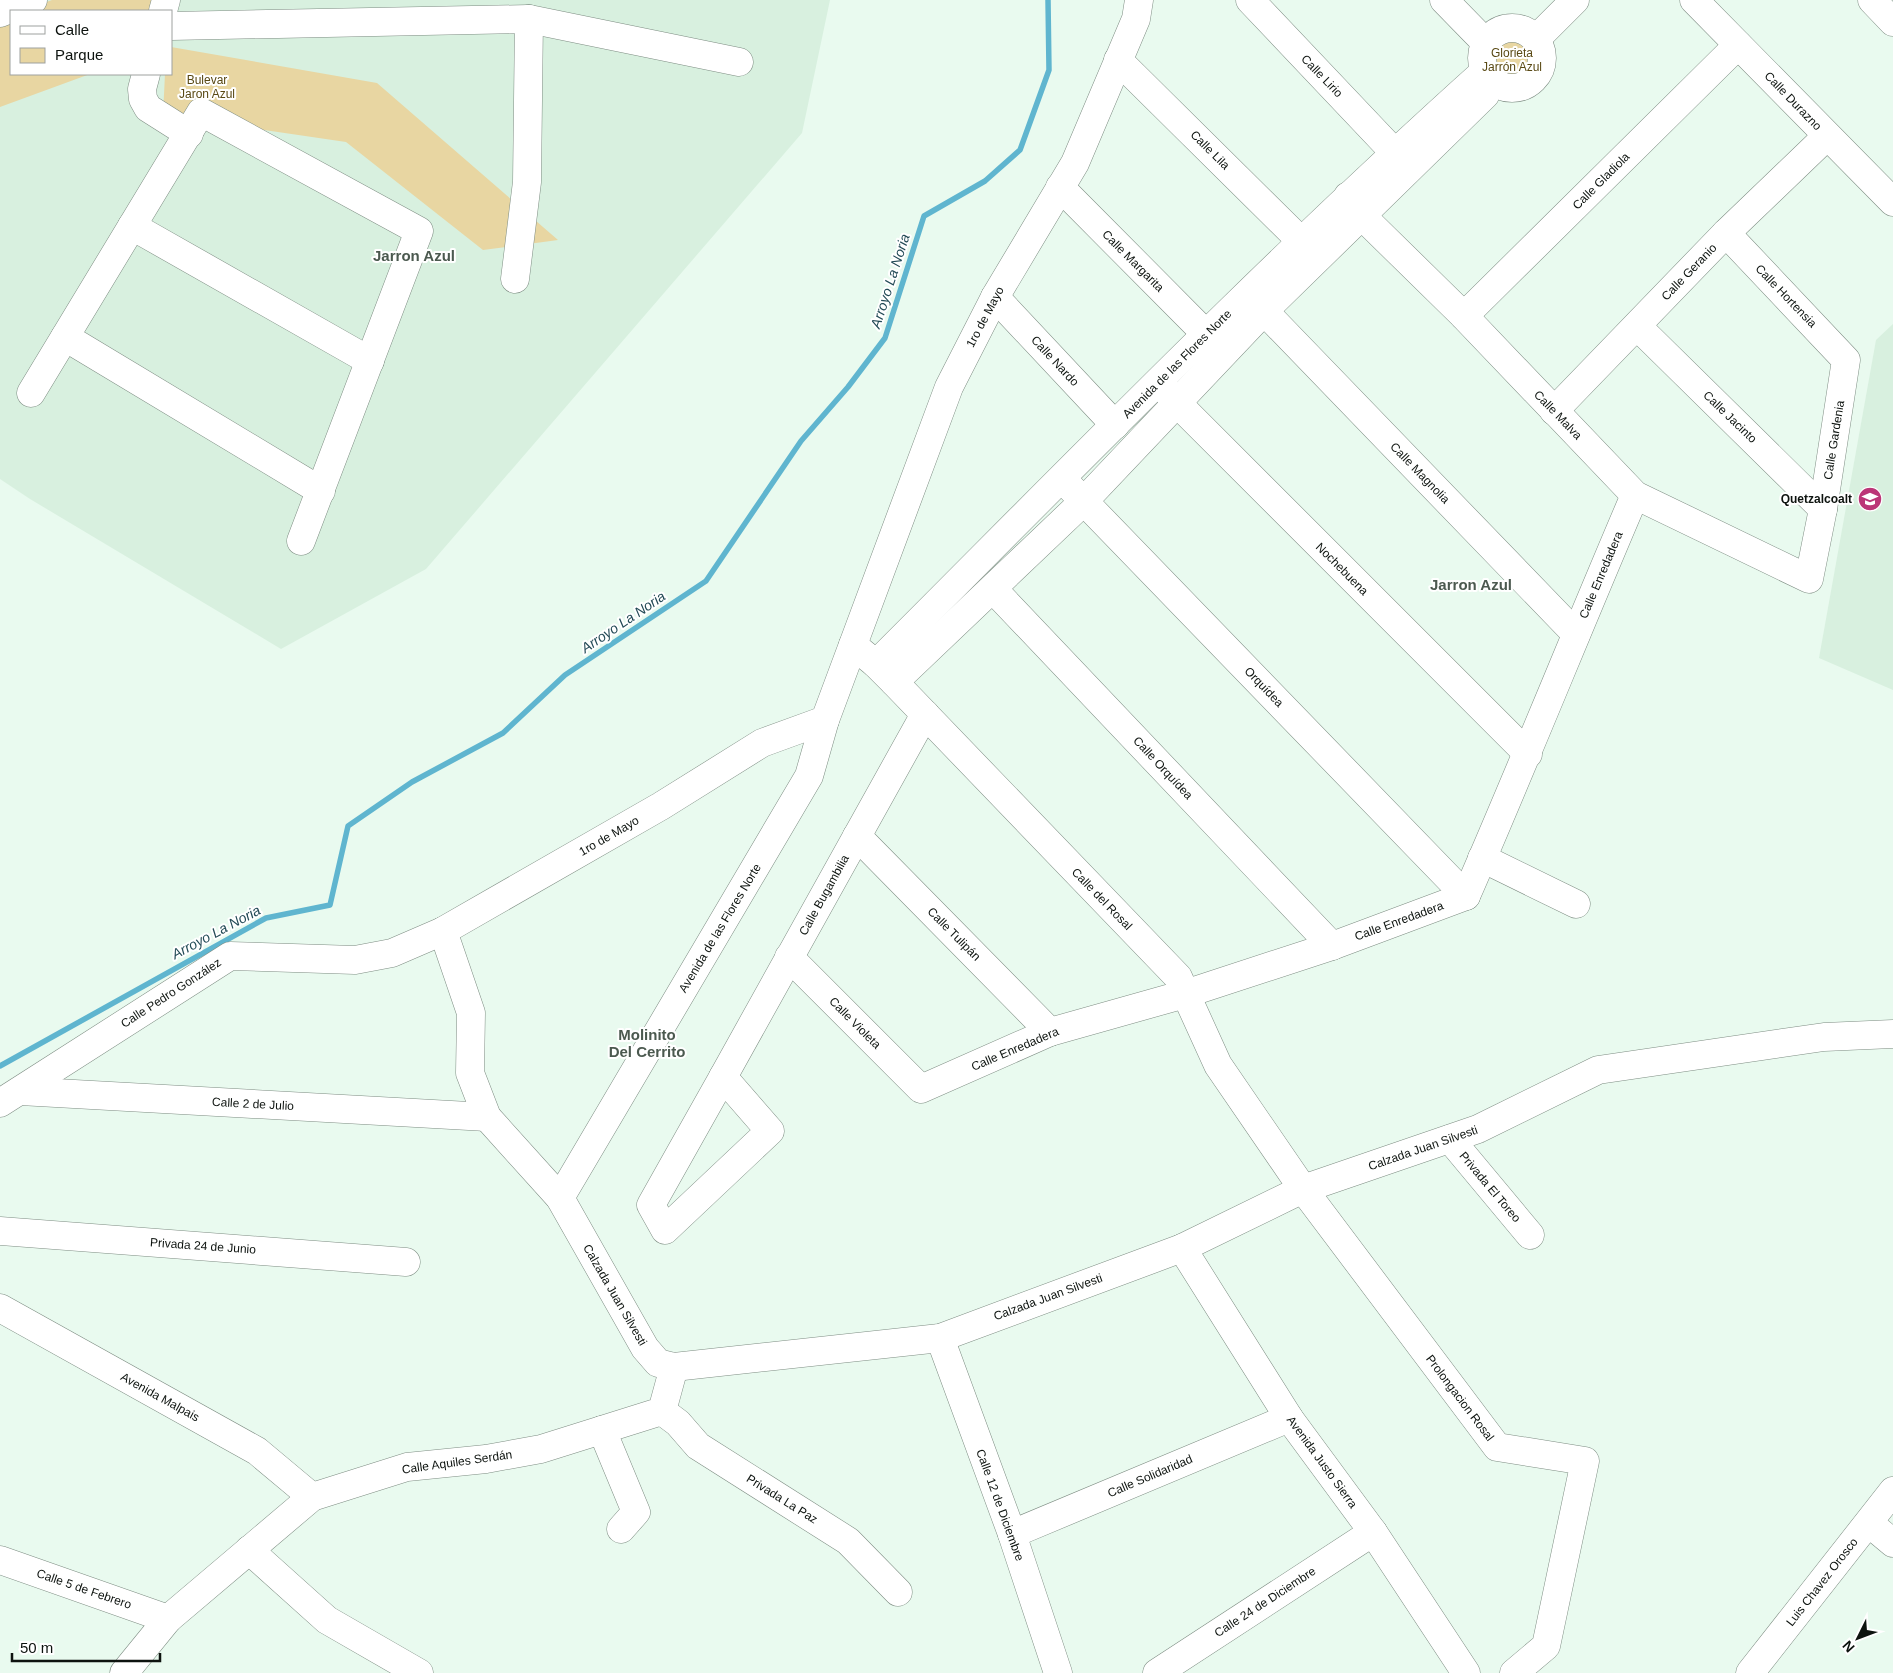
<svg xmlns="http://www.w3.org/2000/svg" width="1893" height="1673" font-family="Helvetica,sans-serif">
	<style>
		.built { fill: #d8f0df; fill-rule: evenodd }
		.green { fill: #e8d6a2 }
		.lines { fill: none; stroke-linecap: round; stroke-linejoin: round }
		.stream { stroke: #5fb5cf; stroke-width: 5.5 }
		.minor-casing { stroke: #7e8d83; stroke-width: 29 }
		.minor { stroke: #fff; stroke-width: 28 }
		.labels { text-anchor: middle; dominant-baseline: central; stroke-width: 4; stroke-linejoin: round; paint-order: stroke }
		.park-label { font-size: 12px; fill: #594914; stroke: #fff }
		.street-label { font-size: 12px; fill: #0d130f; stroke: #fff }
		.poi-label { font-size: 12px; font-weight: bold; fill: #0d130f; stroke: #fff; text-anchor: end }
		.water-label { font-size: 14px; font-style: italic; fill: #234a56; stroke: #fff }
		.quarter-label { font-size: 15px; font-weight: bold; fill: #4b594f; stroke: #fff }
	</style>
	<rect width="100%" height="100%" fill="#e9faef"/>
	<g class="built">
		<path d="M 0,0 L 830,0 L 802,133 L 426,569 L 281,649 L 30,499 L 0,479 ZM 11,11 L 171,11 L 171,74 L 11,74 Z"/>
		<path d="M 1893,324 L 1893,690 L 1819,658 L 1876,340 Z"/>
	</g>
	<g class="green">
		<path d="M 52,0 L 168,0 L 168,11 L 22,11 Z"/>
		<path d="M 11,15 L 11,74 L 90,74 L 0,107 L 0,20 Z"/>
		<path d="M 1492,34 L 1536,39 L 1528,83 L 1491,80 Z"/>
		<path d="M 171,47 L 377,83 L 558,240 L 483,250 L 346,142 L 163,115 L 165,74 L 171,74 Z"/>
	</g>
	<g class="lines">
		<path class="stream" d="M 0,1066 L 266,918 L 330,905 L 348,826 L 412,782 L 503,733 L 565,675 L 706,581 L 801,441 L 848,387 L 885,338 L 924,216 L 985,181 L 1020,150 L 1049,70 L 1048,0"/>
		<g class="minor-casing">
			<g id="minor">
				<path d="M 1250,0 L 1394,152"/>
				<path d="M 1444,0 L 1485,42"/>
				<path d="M 1694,0 L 1893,202"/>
				<path d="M 1872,0 L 1893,22"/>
				<path d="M 163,11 L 166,0"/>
				<path d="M 0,13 L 33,0"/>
				<path d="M 171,26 L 529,19 L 739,62"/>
				<circle cx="1512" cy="58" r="30"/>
				<path d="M 1536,39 L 1575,0"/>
				<path d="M 1118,60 L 1301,241"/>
				<path d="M 146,74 L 142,89 L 143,99 L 148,108 L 189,134"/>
				<path d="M 1060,187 L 1206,334"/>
				<path d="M 1348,196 L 1361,215 L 1464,316 L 1635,495 L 1809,579 L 1823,509 L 1846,360 L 1726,233"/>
				<path d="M 132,226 L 370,361"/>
				<path d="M 515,279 L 527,182 L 529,19"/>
				<path d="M 995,297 L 1115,425"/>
				<path d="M 1264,311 L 1576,634"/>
				<path d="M 1464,316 L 1738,45"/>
				<path d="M 1637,326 L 1823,509"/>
				<path d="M 65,337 L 321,491"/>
				<path d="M 1164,388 L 1176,402 L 1528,754"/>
				<path d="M 31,393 L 201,112 L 419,231 L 301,541"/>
				<path d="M 1554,411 L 1726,233 L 1827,136"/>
				<path d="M 1071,488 L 1466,896"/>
				<path d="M 993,589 L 1332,946"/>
				<path d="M 853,645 L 876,664 L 894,682 L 1178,977 L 1218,1065 L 1303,1189 L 1497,1447 L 1585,1461 L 1546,1646 L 1514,1673"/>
				<path d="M 876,664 C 1076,464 1274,260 1485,71"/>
				<path d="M 894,682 L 1084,501 L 1264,311 L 1485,95"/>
				<path d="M 857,836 L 1050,1032"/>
				<path d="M 1482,858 L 1576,904"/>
				<path d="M 443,931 L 471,1013 L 470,1073 L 487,1117 L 560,1198 L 645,1348 L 658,1363 L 674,1367 L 940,1338 L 1182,1248 L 1303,1189 L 1478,1129 L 1598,1070 L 1824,1037 L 1893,1034"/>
				<path d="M 789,957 L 921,1089 L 1050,1032 L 1185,994 L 1332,946 L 1466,896 C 1524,763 1578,628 1635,495"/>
				<path d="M 723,1077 L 925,714"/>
				<path d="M 723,1077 L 770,1131 L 665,1230 L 651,1205 Z"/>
				<path d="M 20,1091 L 487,1117"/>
				<path d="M 0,1103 L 230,956 L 355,960 L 392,953 L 443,931 L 661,806 L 762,743 L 825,720"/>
				<path d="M 1450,1139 L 1530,1235"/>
				<path d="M 560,1198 L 809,776 L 825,720 L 949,387 L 995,297 L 1075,163 L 1136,19 L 1139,0"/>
				<path d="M 0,1231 L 406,1262"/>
				<path d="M 1182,1248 L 1289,1418 L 1373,1532 L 1466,1673"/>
				<path d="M 0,1308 L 257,1451 L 312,1497"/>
				<path d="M 940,1338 L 1012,1534 L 1058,1673"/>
				<path d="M 662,1411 L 678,1423 L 698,1446 L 848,1541 L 898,1592"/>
				<path d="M 602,1430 L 636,1512 L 621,1529"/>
				<path d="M 1869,1523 L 1893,1543"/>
				<path d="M 1012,1534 L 1289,1418"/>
				<path d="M 249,1550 L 327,1620 L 419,1673"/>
				<path d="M 0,1560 L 168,1619"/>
				<path d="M 124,1673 L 168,1619 L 312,1497 L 407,1467 L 486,1459 L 541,1449 L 662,1411 L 674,1367"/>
				<path d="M 1157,1673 L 1373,1532"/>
				<path d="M 1750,1673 L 1893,1491"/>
			</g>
		</g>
		<use href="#minor" class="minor"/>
	</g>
	<defs>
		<g id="university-disc" transform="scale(1.25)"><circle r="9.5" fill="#bb3577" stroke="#fff"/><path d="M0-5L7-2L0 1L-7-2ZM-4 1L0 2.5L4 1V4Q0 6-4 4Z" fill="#fff"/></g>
	</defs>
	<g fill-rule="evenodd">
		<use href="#university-disc" x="1870" y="499"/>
	</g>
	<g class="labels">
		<g class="park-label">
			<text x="1512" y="53">Glorieta<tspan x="1512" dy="14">Jarrón Azul</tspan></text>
			<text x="207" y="80">Bulevar<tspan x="207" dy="14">Jaron Azul</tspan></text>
		</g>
		<g class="street-label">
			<text transform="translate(1322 76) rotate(46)">Calle Lirio</text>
			<text transform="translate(1793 101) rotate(46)">Calle Durazno</text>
			<text transform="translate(1210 150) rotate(45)">Calle Lila</text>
			<text transform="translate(1601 181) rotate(-45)">Calle Gladiola</text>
			<text transform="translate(1133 261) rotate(45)">Calle Margarita</text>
			<text transform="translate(1689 272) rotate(-46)">Calle Geranio</text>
			<text transform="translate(1786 296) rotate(46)">Calle Hortensia</text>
			<text transform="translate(985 317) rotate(-62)">1ro de Mayo</text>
			<text transform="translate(1055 361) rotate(47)">Calle Nardo</text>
			<text transform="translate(1177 364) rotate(-45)">Avenida de las Flores Norte</text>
			<text transform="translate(1558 415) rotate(46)">Calle Malva</text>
			<text transform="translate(1730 417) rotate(44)">Calle Jacinto</text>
			<text transform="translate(1834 440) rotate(-81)">Calle Gardenia</text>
			<text transform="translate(1420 473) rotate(46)">Calle Magnolia</text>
			<text transform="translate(1342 569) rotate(45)">Nochebuena</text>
			<text transform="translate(1601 575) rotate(-67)">Calle Enredadera</text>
			<text transform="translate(1264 687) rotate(46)">Orquídea</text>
			<text transform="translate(1163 768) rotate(47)">Calle Orquídea</text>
			<text transform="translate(609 836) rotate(-30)">1ro de Mayo</text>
			<text transform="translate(824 895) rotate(-61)">Calle Bugambilia</text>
			<text transform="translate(1102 899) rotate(46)">Calle del Rosal</text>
			<text transform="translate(1399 921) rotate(-20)">Calle Enredadera</text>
			<text transform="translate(720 928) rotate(-59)">Avenida de las Flores Norte</text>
			<text transform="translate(954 934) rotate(45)">Calle Tulipán</text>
			<text transform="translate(171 993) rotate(-33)">Calle Pedro González</text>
			<text transform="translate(855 1023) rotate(45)">Calle Violeta</text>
			<text transform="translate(1015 1049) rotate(-23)">Calle Enredadera</text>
			<text transform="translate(253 1104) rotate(3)">Calle 2 de Julio</text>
			<text transform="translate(1423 1148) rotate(-19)">Calzada Juan Silvesti</text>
			<text transform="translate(1490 1187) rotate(50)">Privada El Toreo</text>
			<text transform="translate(203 1246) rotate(4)">Privada 24 de Junio</text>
			<text transform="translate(615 1295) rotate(60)">Calzada Juan Silvesti</text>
			<text transform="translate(1048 1297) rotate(-20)">Calzada Juan Silvesti</text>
			<text transform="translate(160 1397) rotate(29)">Avenida Malpais</text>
			<text transform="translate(1460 1398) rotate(53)">Prolongacion Rosal</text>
			<text transform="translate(457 1462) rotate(-8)">Calle Aquiles Serdán</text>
			<text transform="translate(1322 1462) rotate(54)">Avenida Justo Sierra</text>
			<text transform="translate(1150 1476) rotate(-23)">Calle Solidaridad</text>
			<text transform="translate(782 1499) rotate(32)">Privada La Paz</text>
			<text transform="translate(1000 1505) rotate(70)">Calle 12 de Diciembre</text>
			<text transform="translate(1822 1582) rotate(-52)">Luis Chavez Orosco</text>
			<text transform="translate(84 1589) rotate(19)">Calle 5 de Febrero</text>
			<text transform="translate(1265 1602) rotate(-33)">Calle 24 de Diciembre</text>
		</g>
		<g class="poi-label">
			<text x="1852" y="499">Quetzalcoalt</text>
		</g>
		<g class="water-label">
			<text transform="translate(890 281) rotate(-72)">Arroyo La Noria</text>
			<text transform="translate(623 622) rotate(-34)">Arroyo La Noria</text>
			<text transform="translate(216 932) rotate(-28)">Arroyo La Noria</text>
		</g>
		<g class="quarter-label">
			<text x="414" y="255">Jarron Azul</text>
			<text x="1471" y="584">Jarron Azul</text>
			<text x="647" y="1034">Molinito<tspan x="647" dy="17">Del Cerrito</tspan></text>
		</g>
	</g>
	<rect x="10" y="10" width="162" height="65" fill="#ffffff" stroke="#9ea19f"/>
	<rect x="20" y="26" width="25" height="8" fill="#ffffff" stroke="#9ea19f"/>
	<text x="55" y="35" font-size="15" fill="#0d130f">Calle</text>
	<rect x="20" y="48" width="25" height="15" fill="#e8d6a2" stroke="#9ea19f"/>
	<text x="55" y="60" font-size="15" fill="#0d130f">Parque</text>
	<g transform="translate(1858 1638) rotate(228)" stroke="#ffffff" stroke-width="4" paint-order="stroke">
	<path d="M0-4L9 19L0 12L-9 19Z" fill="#0d130f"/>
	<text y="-8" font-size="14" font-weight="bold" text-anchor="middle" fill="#0d130f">N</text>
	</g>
	<path d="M12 1653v8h148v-8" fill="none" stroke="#0d130f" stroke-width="2.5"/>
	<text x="20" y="1653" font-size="15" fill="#0d130f" stroke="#ffffff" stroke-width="4" paint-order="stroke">50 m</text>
</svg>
